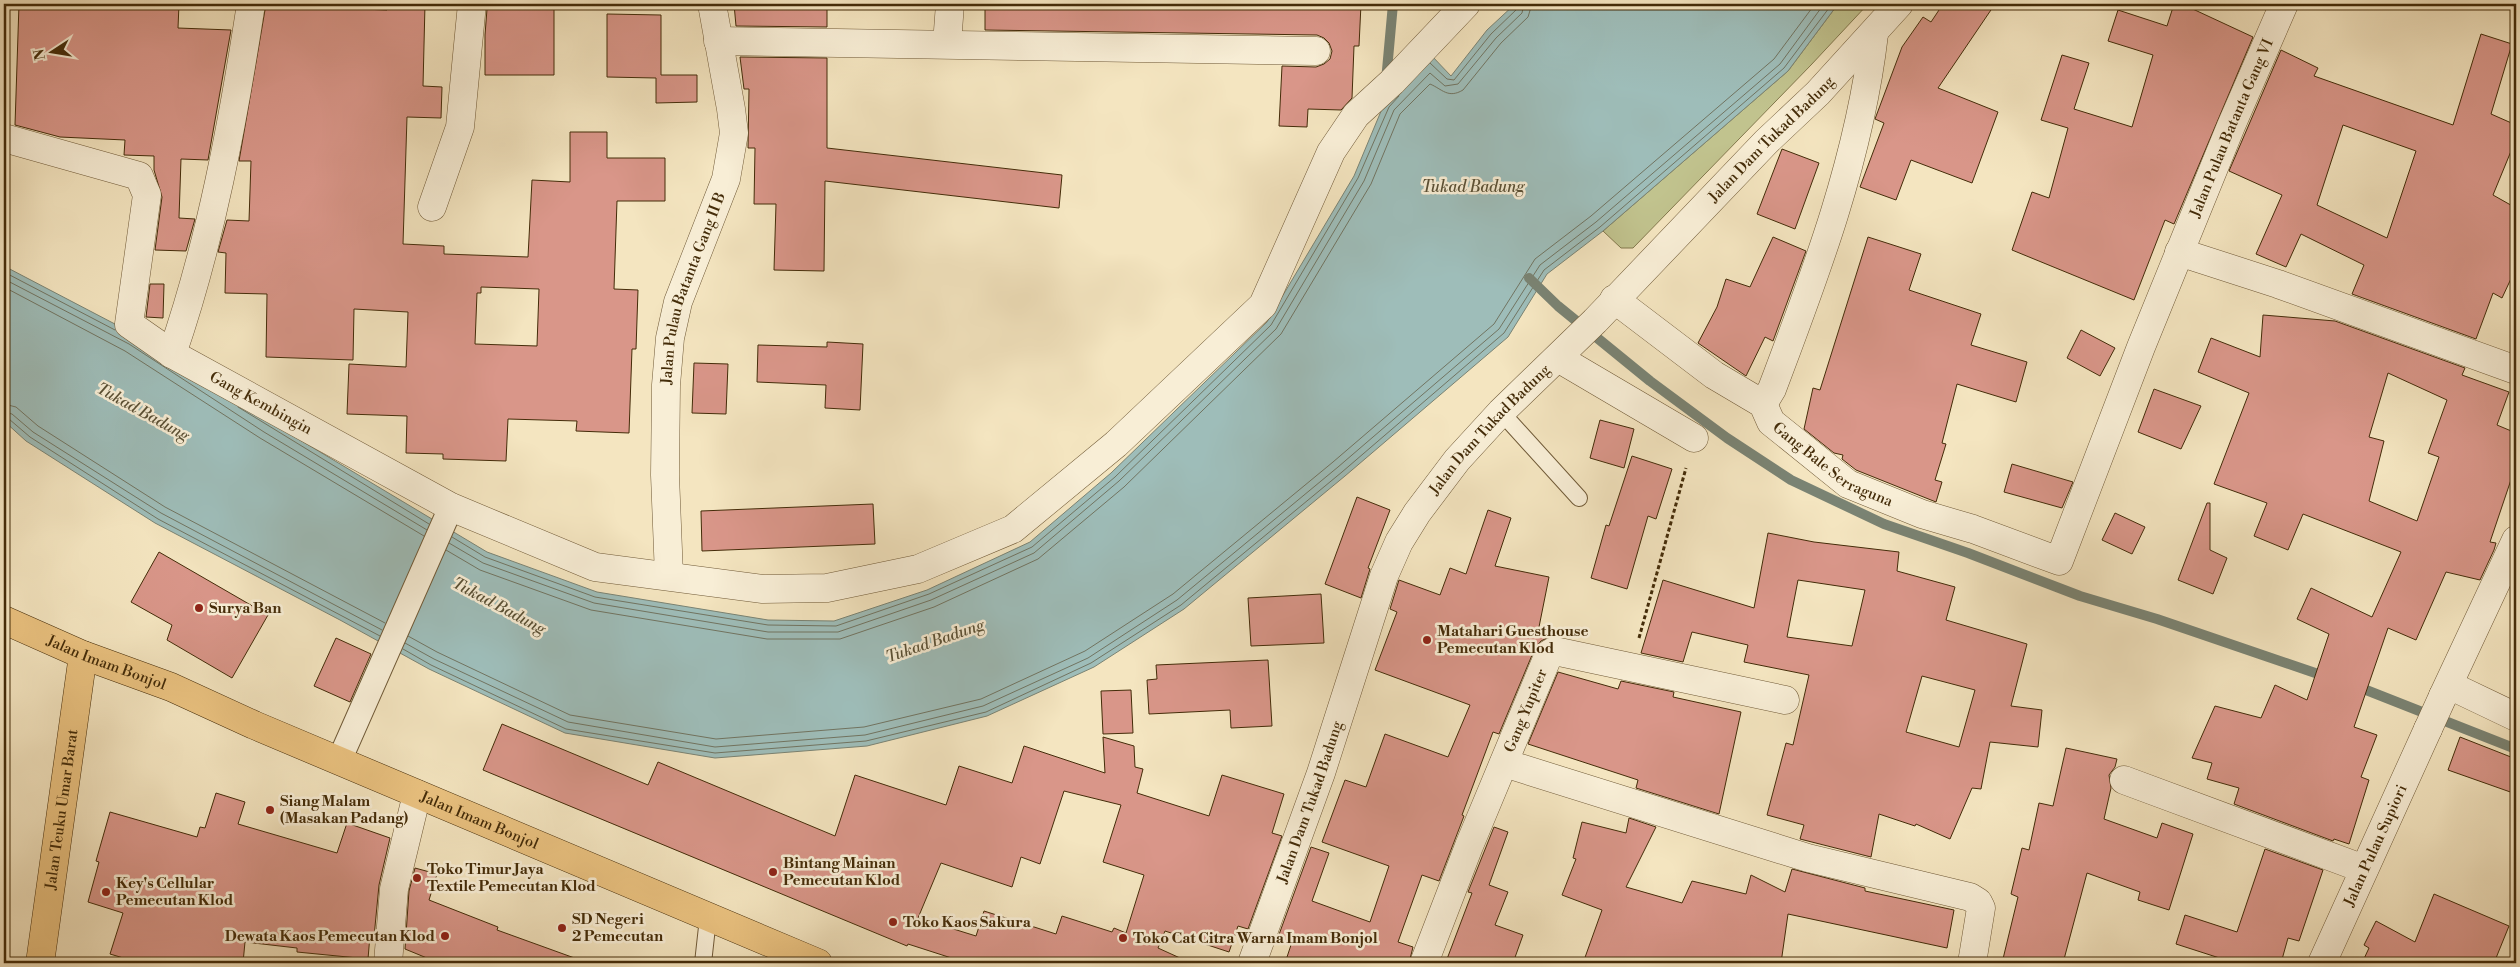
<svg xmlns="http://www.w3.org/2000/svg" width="2520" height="967" font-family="'Libre Bodoni',serif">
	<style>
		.green { fill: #c1c38e; stroke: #82784c }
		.water { fill: #9ebdb9; stroke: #7a8373 }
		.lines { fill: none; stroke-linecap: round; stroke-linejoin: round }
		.shore { stroke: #717461; stroke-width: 1 }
		.stream { stroke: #7a8373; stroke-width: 10 }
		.building { fill: #d99689; stroke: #442c09; fill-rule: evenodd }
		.service-casing { stroke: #705a37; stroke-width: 18 }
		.pedestrian-casing { stroke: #705a37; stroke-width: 26 }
		.minor-casing { stroke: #705a37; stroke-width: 29 }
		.tertiary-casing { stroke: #705a37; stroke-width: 29 }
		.trunk-casing { stroke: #442c09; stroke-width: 29 }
		.path { stroke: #442c09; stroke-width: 3; stroke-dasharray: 4 2.5; stroke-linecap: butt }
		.service { stroke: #f8eed6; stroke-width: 16 }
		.pedestrian { stroke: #f8eed6; stroke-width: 24 }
		.minor { stroke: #f8eed6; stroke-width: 28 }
		.tertiary { stroke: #f8eed6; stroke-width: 28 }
		.trunk { stroke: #eac280; stroke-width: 28 }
		.poi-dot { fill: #8f2418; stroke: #f8eed6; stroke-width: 2 }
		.labels { text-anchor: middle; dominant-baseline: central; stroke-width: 5; stroke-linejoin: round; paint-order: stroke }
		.street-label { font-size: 15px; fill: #442c09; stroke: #f8eed6 }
		.poi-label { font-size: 15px; font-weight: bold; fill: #442c09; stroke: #f8eed6; text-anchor: start }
		.water-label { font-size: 16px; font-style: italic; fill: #5a5035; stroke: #f8eed6 }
	</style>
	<rect width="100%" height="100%" fill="#f4e5c0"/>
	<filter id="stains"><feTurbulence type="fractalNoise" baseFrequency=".004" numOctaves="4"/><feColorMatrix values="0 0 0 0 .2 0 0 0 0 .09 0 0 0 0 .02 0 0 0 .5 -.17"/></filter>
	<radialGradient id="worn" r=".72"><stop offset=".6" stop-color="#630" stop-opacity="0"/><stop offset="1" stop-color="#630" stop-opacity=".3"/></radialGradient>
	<path class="green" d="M 1838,4 L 1868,4 L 1811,65 L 1633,248 L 1621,248 L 1603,231 L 1788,71 Z"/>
	<path class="water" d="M 1515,4 L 1838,4 L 1788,71 L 1603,231 L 1547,274 L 1508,337 L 1345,476 L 1184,609 L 1094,667 L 987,716 L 867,746 L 715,758 L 565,733 L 429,669 L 340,620 L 155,523 L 26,441 L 4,421 L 4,266 L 134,334 L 270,422 L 487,552 L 597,592 L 768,620 L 834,621 L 927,590 L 1030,542 L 1111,473 L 1267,322 L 1354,176 L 1384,104 L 1431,55 L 1451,76 L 1487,30 Z"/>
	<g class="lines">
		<g class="shore">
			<path d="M 1430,63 L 1447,79 L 1454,80 L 1491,34 L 1517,9 L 1518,4"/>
			<path d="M 4,272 L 115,330"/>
			<path d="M 4,279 L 129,344 L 264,432 L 427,530"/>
			<path d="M 4,287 L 125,351 L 260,438 L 424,536"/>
			<path d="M 4,404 L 16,407 L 38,426 L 165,507 L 385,623"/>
			<path d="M 238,407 L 429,524"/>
			<path d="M 4,412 L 12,414 L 33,432 L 161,513 L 382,630"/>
			<path d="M 4,418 L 9,419 L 30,437 L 158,519 L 380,636"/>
			<path d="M 452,537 L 485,557 L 595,597 L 768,625 L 836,626 L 929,594 L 1032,547 L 1115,477 L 1271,325 L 1358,178 L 1389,107 L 1399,96"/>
			<path d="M 449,543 L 483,563 L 594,603 L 768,632 L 838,632 L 931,600 L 1034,553 L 1119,481 L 1276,329 L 1364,181 L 1394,110 L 1430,73 L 1445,86 L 1458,84 L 1496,38 L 1522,13 L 1524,4"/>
			<path d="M 446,550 L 480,570 L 591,610 L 767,639 L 840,639 L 934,607 L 1038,559 L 1124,487 L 1281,334 L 1371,184 L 1400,114 L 1430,84 C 1442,89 1448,99 1463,90 L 1501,43 L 1528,17 L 1532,4"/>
			<path d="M 408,636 L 437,652 L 570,715 L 716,739 L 864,727 L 981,699 L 1085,651 L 1173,594 L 1333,462 L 1494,324 L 1535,259 L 1591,216 L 1774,59 L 1815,4"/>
			<path d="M 405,643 L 434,659 L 568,722 L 715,747 L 865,735 L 983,706 L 1088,658 L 1177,600 L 1338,467 L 1499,329 L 1540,265 L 1596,222 L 1780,64 L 1824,4"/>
			<path d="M 403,649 L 431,665 L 566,729 L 715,753 L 866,741 L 986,712 L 1091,663 L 1181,605 L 1342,472 L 1504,333 L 1544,270 L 1600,227 L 1784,68 L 1832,4"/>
		</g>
		<g class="stream">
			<path d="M 1386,81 L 1393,4"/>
			<path d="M 1529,278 L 1558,306 L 1650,381 L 1727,438 L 1791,480 L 1884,524 L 1968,553 L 2080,596 L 2157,619 L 2327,677"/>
			<path d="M 2356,686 L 2516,749"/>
		</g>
	</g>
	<g class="building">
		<path d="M 19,4 L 179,4 L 178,28 L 231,30 L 208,160 L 181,159 L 179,218 L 195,219 L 186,251 L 155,250 L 162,197 L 154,170 L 154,156 L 124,155 L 125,140 L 60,137 L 15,125 Z"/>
		<path d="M 266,4 L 311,4 L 311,7 L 387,10 L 387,4 L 425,4 L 423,86 L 442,87 L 441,118 L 407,117 L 403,244 L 444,246 L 444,254 L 528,257 L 532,180 L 570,182 L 570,132 L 607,132 L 607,158 L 665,158 L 665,201 L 617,201 L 614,289 L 638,290 L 636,349 L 632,349 L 629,433 L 576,431 L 577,421 L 508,419 L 506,461 L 443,459 L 443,454 L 406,453 L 407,416 L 347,414 L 349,364 L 406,367 L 408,312 L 354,309 L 353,360 L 266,357 L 267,294 L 225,293 L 226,253 L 218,252 L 227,220 L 249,221 L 251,161 L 239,161 ZM 481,287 L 539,289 L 537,346 L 475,344 L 477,293 L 481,293 Z"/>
		<path d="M 734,4 L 827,4 L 827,27 L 736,26 Z"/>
		<path d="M 985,4 L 1361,4 L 1359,46 L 1354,46 L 1352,98 L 1341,110 L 1308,109 L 1307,127 L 1279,126 L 1282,66 L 1316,67 L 1324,64 L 1330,59 L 1332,51 L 1329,43 L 1324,38 L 1317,35 L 985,30 Z"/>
		<path d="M 1943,4 L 1995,4 L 1938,88 L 1998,112 L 1972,183 L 1911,160 L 1896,200 L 1860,187 L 1884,123 L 1875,119 L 1902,47 L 1923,17 L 1931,22 Z"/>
		<path d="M 2174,4 L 2182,4 L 2253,37 L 2174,224 L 2165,220 L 2134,300 L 2012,250 L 2032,192 L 2049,198 L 2068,128 L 2041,120 L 2062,55 L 2089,63 L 2074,109 L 2132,127 L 2153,55 L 2108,41 L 2118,10 L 2167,26 Z"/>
		<path d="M 487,9 L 554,9 L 554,75 L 485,75 L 485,35 Z"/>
		<path d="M 607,14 L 661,15 L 661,75 L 697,75 L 697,102 L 656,103 L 656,78 L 607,77 Z"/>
		<path d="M 2481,34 L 2512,44 L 2491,114 L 2516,125 L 2516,139 L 2493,195 L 2516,208 L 2516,268 L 2502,298 L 2493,293 L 2476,339 L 2352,294 L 2364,265 L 2301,234 L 2286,267 L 2256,254 L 2282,195 L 2229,171 L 2281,50 L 2318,68 L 2314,76 L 2453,125 ZM 2343,125 L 2416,151 L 2387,238 L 2317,205 Z"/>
		<path d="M 740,57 L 827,58 L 827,148 L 1062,175 L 1059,208 L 825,181 L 824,271 L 774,270 L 776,204 L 754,204 L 755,148 L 748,148 L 749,89 L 744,89 Z"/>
		<path d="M 1782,149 L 1819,163 L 1795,229 L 1757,214 Z"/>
		<path d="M 1773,237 L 1806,251 L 1773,341 L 1765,337 L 1746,376 L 1698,343 L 1717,307 L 1726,279 L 1750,287 Z"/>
		<path d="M 1868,237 L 1921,254 L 1909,290 L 1981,314 L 1971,345 L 2027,362 L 2016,402 L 1957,384 L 1942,443 L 1946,444 L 1935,480 L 1942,482 L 1936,502 L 1856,470 L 1842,459 L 1843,455 L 1834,453 L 1804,429 L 1813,388 L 1820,390 Z"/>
		<path d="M 150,284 L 164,284 L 163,318 L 146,317 Z"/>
		<path d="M 2263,315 L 2335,321 L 2465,368 L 2462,375 L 2509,392 L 2497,425 L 2516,433 L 2516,465 L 2490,542 L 2496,543 L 2494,550 L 2480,580 L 2446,572 L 2416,640 L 2388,628 L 2354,727 L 2377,735 L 2361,777 L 2369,780 L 2349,844 L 2334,839 L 2333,841 L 2234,804 L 2239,788 L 2207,779 L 2212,763 L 2192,758 L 2215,706 L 2261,718 L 2275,685 L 2307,700 L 2329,634 L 2297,619 L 2311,588 L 2372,617 L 2401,552 L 2303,514 L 2288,550 L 2254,536 L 2267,503 L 2214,484 L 2249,393 L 2198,372 L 2211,338 L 2260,357 ZM 2388,373 L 2447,400 L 2428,453 L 2439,457 L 2417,521 L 2369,501 L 2384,441 L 2369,437 Z"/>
		<path d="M 2081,330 L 2115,348 L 2100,376 L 2067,358 Z"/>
		<path d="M 827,342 L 863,344 L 860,410 L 825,408 L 826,385 L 757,382 L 758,345 L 827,347 Z"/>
		<path d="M 694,363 L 728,364 L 726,414 L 692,413 Z"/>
		<path d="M 2154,389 L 2201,406 L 2181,449 L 2138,432 Z"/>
		<path d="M 1600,420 L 1634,429 L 1624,468 L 1590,458 Z"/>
		<path d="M 1632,456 L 1672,469 L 1656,519 L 1648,516 L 1627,589 L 1591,578 L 1606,525 L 1609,526 Z"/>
		<path d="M 2012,464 L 2073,482 L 2062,508 L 2004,492 Z"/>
		<path d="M 1357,497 L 1390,510 L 1368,568 L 1370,569 L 1361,598 L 1325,584 Z"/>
		<path d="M 2207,503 L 2210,503 L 2210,550 L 2227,558 L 2213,594 L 2178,580 Z"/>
		<path d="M 873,504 L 875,544 L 702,551 L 701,511 Z"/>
		<path d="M 1488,510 L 1511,518 L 1495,566 L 1549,577 L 1539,627 L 1551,633 L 1549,637 L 1541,641 L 1535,648 L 1499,734 L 1493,732 L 1462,815 L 1464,816 L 1439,881 L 1422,875 L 1398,942 L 1413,947 L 1409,963 L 1285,963 L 1291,945 L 1277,940 L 1311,847 L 1329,853 L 1312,901 L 1370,922 L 1389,866 L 1322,842 L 1345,780 L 1366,787 L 1385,734 L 1448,757 L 1470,705 L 1375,670 L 1397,612 L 1390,609 L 1399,580 L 1440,595 L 1450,568 L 1466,574 Z"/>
		<path d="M 2115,513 L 2145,527 L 2132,554 L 2102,540 Z"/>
		<path d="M 1768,533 L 1814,542 L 1899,552 L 1897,571 L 1955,587 L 1946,620 L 2027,644 L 2011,706 L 2042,710 L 2038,747 L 1990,742 L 1981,789 L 1972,788 L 1950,839 L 1916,824 L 1915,826 L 1879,814 L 1871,857 L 1800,839 L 1804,825 L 1767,815 L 1786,743 L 1793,745 L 1809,675 L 1744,662 L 1748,645 L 1692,632 L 1683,662 L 1641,653 L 1663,580 L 1754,608 ZM 1798,580 L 1865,590 L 1852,646 L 1787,637 ZM 1922,676 L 1975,690 L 1959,747 L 1906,732 Z"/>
		<path d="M 159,552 L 268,615 L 232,678 L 167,640 L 172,625 L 131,602 Z"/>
		<path d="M 1321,594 L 1324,643 L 1251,646 L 1248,598 Z"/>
		<path d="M 336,638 L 371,654 L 350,702 L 314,686 Z"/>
		<path d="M 1268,660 L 1272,726 L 1231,728 L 1230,710 L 1149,714 L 1147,680 L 1157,679 L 1156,665 Z"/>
		<path d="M 1558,672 L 1618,689 L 1621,681 L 1674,692 L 1673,697 L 1741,712 L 1719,814 L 1636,788 L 1638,780 L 1528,744 Z"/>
		<path d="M 1131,690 L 1133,733 L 1103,734 L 1101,691 Z"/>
		<path d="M 502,724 L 648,785 L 658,762 L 835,836 L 855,775 L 946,805 L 959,766 L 1012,783 L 1024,746 L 1105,773 L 1103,737 L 1134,746 L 1135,767 L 1143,769 L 1137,793 L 1209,816 L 1222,775 L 1284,794 L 1272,833 L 1282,836 L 1248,929 L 1238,926 L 1229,952 L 1165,931 L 1158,948 L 1191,963 L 967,963 L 908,944 L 907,946 L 483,770 ZM 1064,791 L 1121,805 L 1103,862 L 1144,875 L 1126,933 L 1114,928 L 1112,932 L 1062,916 L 1056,934 L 984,911 L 976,936 L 918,918 L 941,863 L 1012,887 L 1021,857 L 1040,864 Z"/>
		<path d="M 2460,737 L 2516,759 L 2516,794 L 2448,770 Z"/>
		<path d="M 2066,748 L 2117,759 L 2115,767 L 2109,775 L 2111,788 L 2104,819 L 2157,838 L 2162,823 L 2193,834 L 2169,910 L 2138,900 L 2140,892 L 2087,873 L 2063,963 L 2002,963 L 2018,897 L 2011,894 L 2022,848 L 2029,850 L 2039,803 L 2053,806 Z"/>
		<path d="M 216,793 L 245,802 L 238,824 L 337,853 L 347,823 L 390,838 L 379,885 L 374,937 L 370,935 L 368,959 L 297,952 L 297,948 L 245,942 L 243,963 L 140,963 L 110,954 L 123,913 L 88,902 L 99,862 L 96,861 L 110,812 L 197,837 L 200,827 L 205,828 Z"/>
		<path d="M 1629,818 L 1656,827 L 1626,887 L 1682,903 L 1692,881 L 1746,894 L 1751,875 L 1785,892 L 1792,869 L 1865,888 L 1865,891 L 1954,910 L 1947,948 L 1788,914 L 1781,963 L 1583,963 L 1602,910 L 1562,895 L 1576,859 L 1573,858 L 1582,822 L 1626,833 Z"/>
		<path d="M 1494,827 L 1508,832 L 1489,885 L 1508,892 L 1495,925 L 1523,935 L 1513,963 L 1441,963 L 1443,958 L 1447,959 L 1472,893 L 1468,892 Z"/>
		<path d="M 2265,849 L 2323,870 L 2299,941 L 2288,938 L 2281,963 L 2235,963 L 2176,944 L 2185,915 L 2237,932 Z"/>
		<path d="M 415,868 L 437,874 L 429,900 L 498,927 L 497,930 L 580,960 L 579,963 L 439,963 L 405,949 L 409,891 Z"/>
		<path d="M 2434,894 L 2509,926 L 2494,963 L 2362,963 L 2369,948 L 2364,945 L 2376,921 L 2415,942 Z"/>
	</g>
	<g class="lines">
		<g class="service-casing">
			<g id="service">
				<path d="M 1501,412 L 1579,498"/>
				<path d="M 703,963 L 708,918"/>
			</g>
		</g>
		<g class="pedestrian-casing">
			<path id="pedestrian" d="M 339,761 L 451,507"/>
		</g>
		<g class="minor-casing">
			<g id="minor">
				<path d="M 718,41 L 1316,51"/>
				<path d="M 947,44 L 950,4"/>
				<path id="s1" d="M 4,138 L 139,176 L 147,195 L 129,324 L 172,354 L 451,507 L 595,567 L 763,589 L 827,588 L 918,569 L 1013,529 L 1116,444 L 1263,305 L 1331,152 L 1356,115 L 1392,82 L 1466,4"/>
				<path d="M 432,207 L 460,127 L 472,4"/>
				<path d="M 2179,252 L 2278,284 L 2516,370"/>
				<path id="s2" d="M 1614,299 L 1714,375 L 1763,404 L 1771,422 L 1848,484 L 1922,514 L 1973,529 L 2059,561 L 2141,347 L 2231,126 L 2284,4"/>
				<path d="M 172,354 C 211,241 233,122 251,4"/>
				<path d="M 1558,358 L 1694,438"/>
				<path d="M 1763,404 L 1772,389 C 1816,273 1860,157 1874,34"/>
				<path id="s3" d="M 669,576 L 665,475 L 666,385 L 670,338 L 678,302 L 726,179 L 734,133 L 731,109 L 712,4"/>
				<path d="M 2449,685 L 2516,717"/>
				<path d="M 2428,729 L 2443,696"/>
				<path d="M 1504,763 L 1808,858 L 1970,897 L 1978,902 L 1981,908 L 1972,963"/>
				<path d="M 2124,780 L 2364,869"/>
				<path d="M 388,963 L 394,889 L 417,794"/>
				<path id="s4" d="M 1424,963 L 1469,846 L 1549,654 L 1554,651 L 1564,653 L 1785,700"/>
			</g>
		</g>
		<g class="tertiary-casing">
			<g id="tertiary">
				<path d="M 2443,696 L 2516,540"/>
				<path id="s5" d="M 1252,963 L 1321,773 L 1384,576 L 1399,542 L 1417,513 L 1457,460 L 1501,412 L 1595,321 L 1766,142 L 1818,93 L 1899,4"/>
				<path id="s6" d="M 2322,963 L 2428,729"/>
			</g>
		</g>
		<g class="trunk-casing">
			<g id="trunk">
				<path id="s7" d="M 4,620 L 83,655 L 171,687 L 254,725 L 818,963"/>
				<path id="s8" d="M 40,963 L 83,655"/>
			</g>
		</g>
		<path class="path" d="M 1639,638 L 1686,468"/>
		<use href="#service" class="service"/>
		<use href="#pedestrian" class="pedestrian"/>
		<use href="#minor" class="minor"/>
		<use href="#tertiary" class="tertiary"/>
		<use href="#trunk" class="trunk"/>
	</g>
	<g class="poi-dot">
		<circle cx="199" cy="608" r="5"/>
		<circle cx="1427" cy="640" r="5"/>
		<circle cx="270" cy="810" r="5"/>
		<circle cx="773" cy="872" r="5"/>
		<circle cx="417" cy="878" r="5"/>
		<circle cx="106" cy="892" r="5"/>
		<circle cx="893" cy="922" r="5"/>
		<circle cx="562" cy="928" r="5"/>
		<circle cx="445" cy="936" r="5"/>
		<circle cx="1123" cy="938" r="5"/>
	</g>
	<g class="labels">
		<g class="street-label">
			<text stroke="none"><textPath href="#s2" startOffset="992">Jalan Pulau Batanta Gang VI</textPath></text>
			<text stroke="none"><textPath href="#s5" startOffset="996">Jalan Dam Tukad Badung</textPath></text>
			<text stroke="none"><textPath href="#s3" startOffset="292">Jalan Pulau Batanta Gang II B</textPath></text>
			<text stroke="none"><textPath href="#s1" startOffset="445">Gang Kembingin</textPath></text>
			<text stroke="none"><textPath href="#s5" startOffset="591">Jalan Dam Tukad Badung</textPath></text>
			<text stroke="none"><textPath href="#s2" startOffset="278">Gang Bale Serraguna</textPath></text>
			<text stroke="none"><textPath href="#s7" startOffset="111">Jalan Imam Bonjol</textPath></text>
			<text stroke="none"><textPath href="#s4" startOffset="272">Gang Yupiter</textPath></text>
			<text stroke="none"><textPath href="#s5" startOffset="171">Jalan Dam Tukad Badung</textPath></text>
			<text stroke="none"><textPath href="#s8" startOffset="155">Jalan Teuku Umar Barat</textPath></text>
			<text stroke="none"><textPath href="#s7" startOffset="516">Jalan Imam Bonjol</textPath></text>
			<text stroke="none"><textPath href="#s6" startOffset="129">Jalan Pulau Supiori</textPath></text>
		</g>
		<g class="poi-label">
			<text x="209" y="608">Surya Ban</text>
			<text x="1437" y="631">Matahari Guesthouse<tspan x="1437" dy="17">Pemecutan Klod</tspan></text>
			<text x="280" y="801">Siang Malam<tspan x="280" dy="17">(Masakan Padang)</tspan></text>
			<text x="783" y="863">Bintang Mainan<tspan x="783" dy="17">Pemecutan Klod</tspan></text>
			<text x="427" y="869">Toko Timur Jaya<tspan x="427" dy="17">Textile Pemecutan Klod</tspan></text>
			<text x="116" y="883">Key's Cellular<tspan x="116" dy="17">Pemecutan Klod</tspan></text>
			<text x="572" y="919">SD Negeri<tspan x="572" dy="17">2 Pemecutan</tspan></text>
			<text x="903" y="922">Toko Kaos Sakura</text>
			<text x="435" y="936" text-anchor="end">Dewata Kaos Pemecutan Klod</text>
			<text x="1133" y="938">Toko Cat Citra Warna Imam Bonjol</text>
		</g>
		<g class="water-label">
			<text x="1473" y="187">Tukad Badung</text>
			<text transform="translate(143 412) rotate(29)">Tukad Badung</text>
			<text transform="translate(499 606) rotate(28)">Tukad Badung</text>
			<text transform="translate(935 641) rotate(-19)">Tukad Badung</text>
		</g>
	</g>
	<rect width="2520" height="967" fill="none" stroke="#f4e5c0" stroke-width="20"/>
	<rect x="5" y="5" width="2510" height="957" fill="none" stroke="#442c09" stroke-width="2.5"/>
	<rect x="10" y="10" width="2500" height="947" fill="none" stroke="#442c09"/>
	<g transform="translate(52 52) rotate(258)" stroke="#f8eed6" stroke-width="4" paint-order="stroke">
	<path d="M0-4L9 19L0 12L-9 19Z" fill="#442c09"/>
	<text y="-8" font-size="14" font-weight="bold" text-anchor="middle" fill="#442c09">N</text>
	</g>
	<rect width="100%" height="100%" filter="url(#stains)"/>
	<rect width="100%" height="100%" fill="url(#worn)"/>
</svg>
